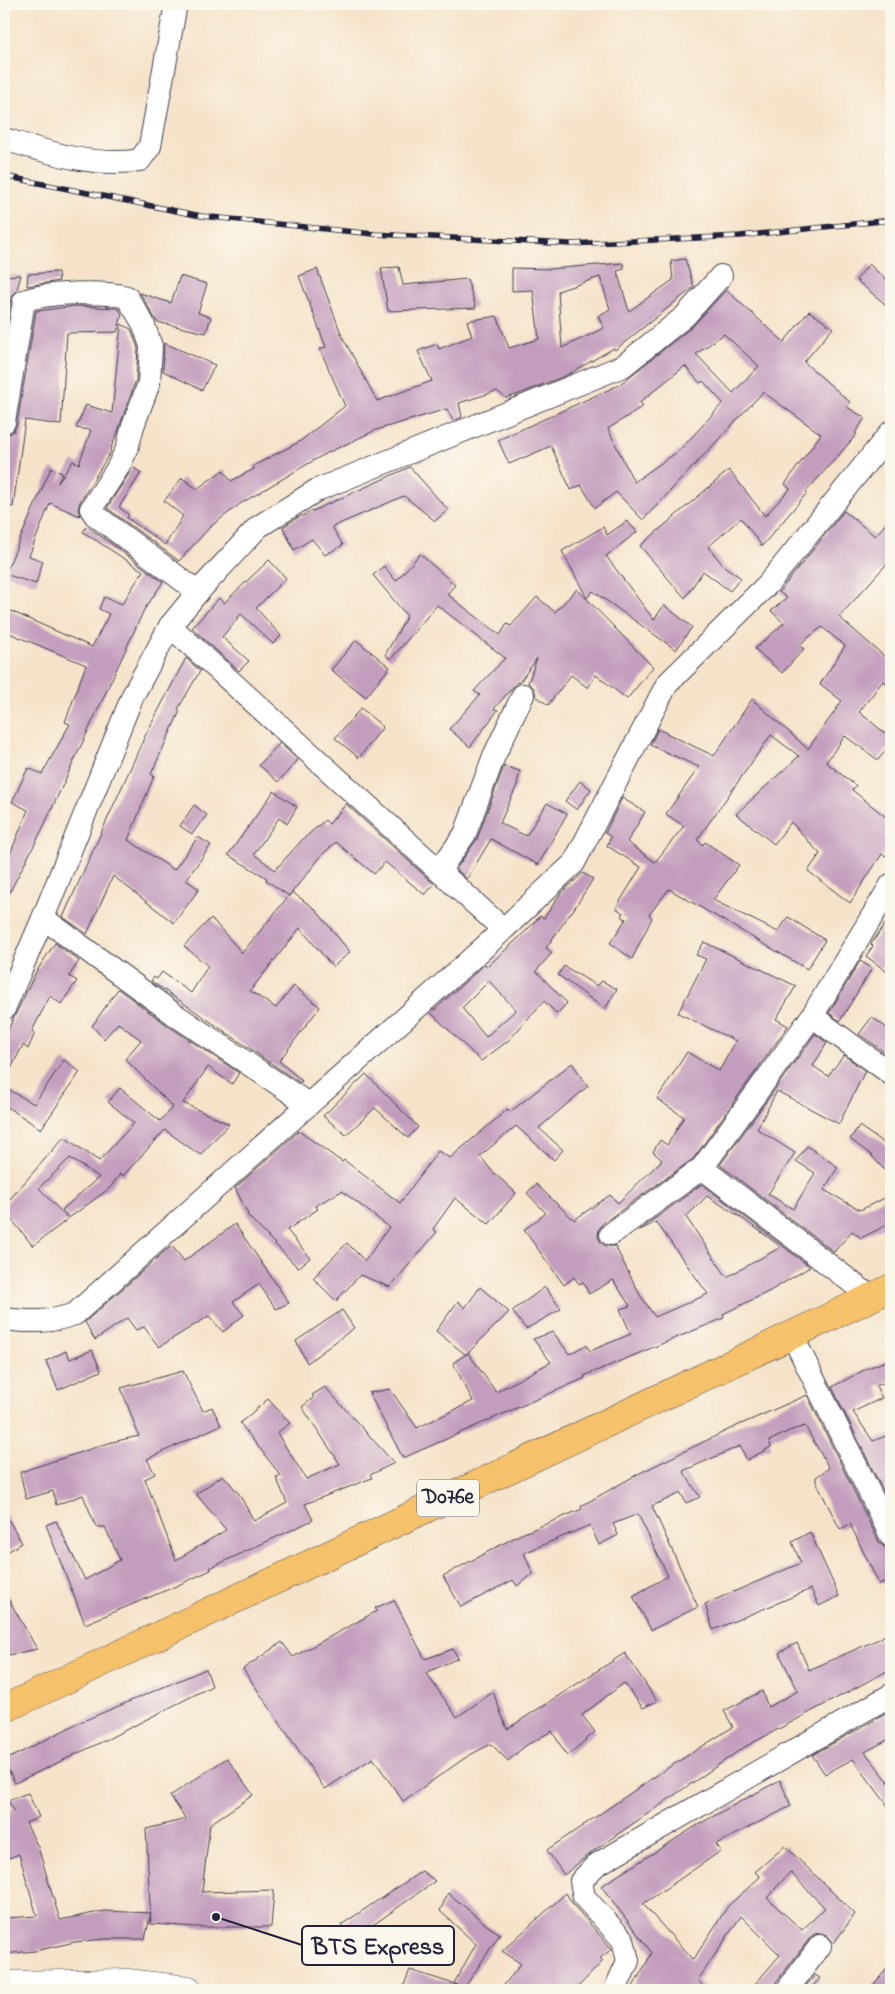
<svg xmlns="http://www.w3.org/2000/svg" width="895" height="1994" font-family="'Indie Flower',sans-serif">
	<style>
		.building { fill: #c39dbd; fill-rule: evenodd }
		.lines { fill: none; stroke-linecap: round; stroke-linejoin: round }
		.minor-casing { stroke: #423f50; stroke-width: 24 }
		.tertiary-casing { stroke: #423f50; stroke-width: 29 }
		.primary-casing { stroke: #423f50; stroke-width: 29 }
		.minor { stroke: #fff; stroke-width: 22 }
		.tertiary { stroke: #fff; stroke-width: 28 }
		.primary { stroke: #f5c16b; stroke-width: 28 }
		.rail-casing { stroke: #22223b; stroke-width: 5.5 }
		.rail { stroke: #fbf7ec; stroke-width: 4; stroke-dasharray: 11; stroke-linecap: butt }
		.labels { text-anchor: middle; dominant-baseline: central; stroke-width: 4.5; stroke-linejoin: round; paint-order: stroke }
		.shield { fill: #fbf7ec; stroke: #636270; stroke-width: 1 }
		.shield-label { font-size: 21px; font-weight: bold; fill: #22223b }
		.leader { fill: none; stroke: #22223b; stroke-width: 2 }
		.callout-dot { fill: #22223b; stroke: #fbf7ec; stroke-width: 2 }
		.callout { fill: #fbf7ec; stroke: #22223b; stroke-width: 2 }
		.callout-label { font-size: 24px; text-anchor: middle; font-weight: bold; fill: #22223b }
	</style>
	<rect width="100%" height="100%" fill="#fbf7ec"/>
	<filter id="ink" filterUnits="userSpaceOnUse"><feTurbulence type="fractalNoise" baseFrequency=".02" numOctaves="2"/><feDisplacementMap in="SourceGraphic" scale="10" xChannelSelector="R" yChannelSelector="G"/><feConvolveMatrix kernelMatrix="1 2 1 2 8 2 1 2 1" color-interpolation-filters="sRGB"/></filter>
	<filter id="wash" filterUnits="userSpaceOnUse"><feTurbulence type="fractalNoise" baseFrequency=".0096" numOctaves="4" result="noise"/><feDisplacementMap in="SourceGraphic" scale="20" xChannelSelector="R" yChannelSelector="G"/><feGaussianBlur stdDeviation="1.12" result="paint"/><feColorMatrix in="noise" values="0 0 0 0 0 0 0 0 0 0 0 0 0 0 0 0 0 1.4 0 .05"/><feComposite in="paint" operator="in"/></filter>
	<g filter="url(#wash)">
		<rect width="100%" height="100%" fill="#f5e3c9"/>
		<g id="blocks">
			<g class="building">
				<path d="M 685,259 L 694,287 L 615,350 L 614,348 L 569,374 L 519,394 L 506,398 L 497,391 L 459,403 L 462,417 L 453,421 L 447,409 L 376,430 L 323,455 L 240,504 L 210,527 L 179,561 L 107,508 L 133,467 L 141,473 L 119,507 L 129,515 L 127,518 L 165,545 L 183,516 L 164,501 L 182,478 L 197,489 L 223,470 L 231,481 L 254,469 L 253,466 L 299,442 L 345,406 L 320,349 L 326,347 L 299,276 L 317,269 L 342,336 L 377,401 L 432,381 L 418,351 L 437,344 L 439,349 L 472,336 L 467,321 L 497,316 L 509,348 L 539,339 L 533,290 L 512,291 L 512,268 L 549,269 L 623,263 L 624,269 L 617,271 L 629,311 L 673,280 L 671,261 ZM 600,277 L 610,309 L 598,316 L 604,328 L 562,348 L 558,291 Z"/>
				<path d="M 869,264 L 891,284 L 891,309 L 856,280 Z"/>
				<path d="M 399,267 L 403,285 L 467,279 L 476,308 L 388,311 L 381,268 Z"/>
				<path d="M 58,272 L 59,281 L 27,286 L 28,274 Z"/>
				<path d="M 21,275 L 17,290 L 11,299 L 7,323 L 4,322 L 4,276 Z"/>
				<path d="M 180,276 L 207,284 L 198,313 L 211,317 L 206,333 L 157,322 L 140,293 L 171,303 Z"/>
				<path d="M 726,290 L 784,342 L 809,311 L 833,328 L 804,362 L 850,402 L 847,407 L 865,418 L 855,433 L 857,434 L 806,492 L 807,493 L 762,546 L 741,518 L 708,547 L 724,566 L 741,578 L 730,591 L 703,571 L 685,598 L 640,546 L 729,470 L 765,516 L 790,489 L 785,484 L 821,434 L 763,392 L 643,520 L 616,492 L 595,508 L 581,485 L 571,490 L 551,446 L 509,464 L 498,440 L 619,385 L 693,326 ZM 724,334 L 759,366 L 733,393 L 696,354 ZM 685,366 L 700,383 L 703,381 L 723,403 L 680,450 L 634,482 L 608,429 L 643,406 L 640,402 Z"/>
				<path d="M 76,306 L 115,308 L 119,309 L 122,315 L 117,332 L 67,333 L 61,425 L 25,420 L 13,507 L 4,506 L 4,458 L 7,435 L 14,431 L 17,424 L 36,311 Z"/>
				<path d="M 121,324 L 131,329 L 138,348 L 136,380 L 117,434 L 110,450 L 111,451 L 80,502 L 78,509 L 80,516 L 50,503 L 29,556 L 43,561 L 36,584 L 5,574 L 51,468 L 62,473 L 58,483 L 73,461 L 79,464 L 91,430 L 76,428 L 86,405 L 112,413 Z"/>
				<path d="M 164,343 L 215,365 L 202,390 L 163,371 Z"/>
				<path d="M 410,467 L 448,510 L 435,521 L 404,496 L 332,527 L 343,545 L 325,555 L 312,539 L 294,550 L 283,527 L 297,518 Z"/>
				<path d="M 844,511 L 875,536 L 891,518 L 891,559 L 839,617 L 891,662 L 891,687 L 883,681 L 859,712 L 891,738 L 891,744 L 878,760 L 845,736 L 826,762 L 856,786 L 852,790 L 891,821 L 891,849 L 885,856 L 882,854 L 850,903 L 808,871 L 820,854 L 791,822 L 774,844 L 736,814 L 799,756 L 771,735 L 697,840 L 703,845 L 705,842 L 739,865 L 713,900 L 778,932 L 788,917 L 825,940 L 816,955 L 807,969 L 669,889 L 649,915 L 652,918 L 632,959 L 610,943 L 626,919 L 621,916 L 623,913 L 616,908 L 641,867 L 607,846 L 611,837 L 605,833 L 622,798 L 645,812 L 627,842 L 655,862 L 684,826 L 666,814 L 699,767 L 650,745 L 658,729 L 714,756 L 752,699 L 808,749 L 842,701 L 820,684 L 845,646 L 822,627 L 799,645 L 804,649 L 782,673 L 755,649 L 784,623 L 771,611 L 787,598 L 779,592 Z"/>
				<path d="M 627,521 L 637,532 L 606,556 L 654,620 L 664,605 L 692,627 L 676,650 L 593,591 L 587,598 L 562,551 L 603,527 L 607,535 Z"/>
				<path d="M 87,526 L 163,582 L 144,610 L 41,832 L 4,903 L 4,869 L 28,810 L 12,802 L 28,768 L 42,774 L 70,724 L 65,722 L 86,665 L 4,631 L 4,608 L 92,647 L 109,614 L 99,609 L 104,597 L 122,604 L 143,571 L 83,532 Z"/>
				<path d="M 420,554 L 455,585 L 447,594 L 500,635 L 507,624 L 511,626 L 537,597 L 555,612 L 577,589 L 653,667 L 627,699 L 596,675 L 588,688 L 571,675 L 548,705 L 536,696 L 534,688 L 528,683 L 537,658 L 519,683 L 517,682 L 494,709 L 498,710 L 470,747 L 449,729 L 480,695 L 474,691 L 505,658 L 437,605 L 391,659 L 385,655 L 407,616 L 373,575 L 384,566 L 396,581 Z"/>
				<path d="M 269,560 L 286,578 L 256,608 L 281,636 L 273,644 L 241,614 L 222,637 L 249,661 L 239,671 L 192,628 L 219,598 L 224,603 Z"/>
				<path d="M 356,640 L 390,667 L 366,697 L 331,670 Z"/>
				<path d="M 186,658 L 200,671 L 178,709 L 180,711 L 151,774 L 154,776 L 128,840 L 174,870 L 198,837 L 211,845 L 186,880 L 199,889 L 174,923 L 113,876 L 87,934 L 63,917 L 145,736 Z"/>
				<path d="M 361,708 L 383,727 L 359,758 L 335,738 Z"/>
				<path d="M 280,743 L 298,760 L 278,782 L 259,765 Z"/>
				<path d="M 504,766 L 520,771 L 517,785 L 500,823 L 526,836 L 547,803 L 567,814 L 538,865 L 491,839 L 467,879 L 456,869 L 477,839 Z"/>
				<path d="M 580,781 L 591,789 L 577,810 L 565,801 Z"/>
				<path d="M 274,791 L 297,807 L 287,824 L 279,818 L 254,854 L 275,870 L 302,840 L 325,820 L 329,824 L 346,804 L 434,884 L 425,895 L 385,862 L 374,874 L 336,842 L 323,854 L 289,896 L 266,880 L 267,878 L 228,855 Z"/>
				<path d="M 194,805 L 207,815 L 192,834 L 180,826 Z"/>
				<path d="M 583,873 L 593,879 L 572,912 L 571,912 L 546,948 L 552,953 L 536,971 L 567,1003 L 557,1014 L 544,1001 L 508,1041 L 481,1061 L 431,1013 L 485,964 L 487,967 L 527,930 L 540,916 L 544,918 L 561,893 ZM 489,981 L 516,1010 L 486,1037 L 462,1008 Z"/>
				<path d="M 292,892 L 315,909 L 350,952 L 333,967 L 300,928 L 250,991 L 276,1008 L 294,986 L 320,1007 L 279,1061 L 302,1081 L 300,1083 L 151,981 L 154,977 L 157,979 L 162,972 L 191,993 L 208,966 L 184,946 L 211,918 L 242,953 Z"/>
				<path d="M 891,916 L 891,975 L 866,956 L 873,946 L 871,944 Z"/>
				<path d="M 704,942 L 796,986 L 776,1019 L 788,1026 L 693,1159 L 603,1223 L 599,1229 L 598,1236 L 600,1241 L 605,1246 L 615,1246 L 640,1295 L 655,1317 L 708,1294 L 656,1222 L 638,1231 L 702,1184 L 810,1267 L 770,1291 L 723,1314 L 724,1318 L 584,1376 L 585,1378 L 403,1458 L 369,1393 L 390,1389 L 417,1428 L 473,1401 L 453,1363 L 468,1353 L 496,1392 L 551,1362 L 533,1339 L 553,1332 L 569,1354 L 586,1345 L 590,1351 L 631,1334 L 620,1309 L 630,1306 L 613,1280 L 589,1294 L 583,1282 L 579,1284 L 574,1277 L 564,1285 L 524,1230 L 546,1213 L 527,1193 L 536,1184 L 574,1220 L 610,1195 L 618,1203 L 662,1160 L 653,1152 L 660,1140 L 667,1145 L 684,1117 L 657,1099 L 687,1052 L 719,1071 L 736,1041 L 678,1013 L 706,959 L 696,955 ZM 707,1196 L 745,1220 L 781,1247 L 727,1277 L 686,1217 Z"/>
				<path d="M 55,943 L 79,961 L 69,976 L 77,981 L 61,1004 L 50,996 L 32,1031 L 35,1033 L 28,1049 L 23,1045 L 4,1082 L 4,1038 L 36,972 Z"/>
				<path d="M 860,961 L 872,968 L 840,1021 L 829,1013 Z"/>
				<path d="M 564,966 L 597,986 L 602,981 L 617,989 L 605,1009 L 558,975 Z"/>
				<path d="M 118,989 L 167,1025 L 239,1073 L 232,1084 L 208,1067 L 183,1103 L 229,1124 L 200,1155 L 165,1130 L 123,1176 L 120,1174 L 110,1188 L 69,1218 L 62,1210 L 99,1177 L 70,1158 L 39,1188 L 68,1219 L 33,1246 L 4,1210 L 4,1206 L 64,1137 L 99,1161 L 134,1123 L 108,1102 L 120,1088 L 160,1121 L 173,1107 L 125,1059 L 141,1040 L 118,1023 L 104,1039 L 92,1026 Z"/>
				<path d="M 872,1017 L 891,1031 L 891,1057 L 859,1034 Z"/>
				<path d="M 815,1034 L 827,1043 L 813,1066 L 828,1076 L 844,1055 L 865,1071 L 839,1124 L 777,1091 L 757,1129 L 795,1153 L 768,1194 L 793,1209 L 815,1173 L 796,1161 L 807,1146 L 838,1167 L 824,1190 L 860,1210 L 891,1195 L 891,1223 L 861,1238 L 852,1231 L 834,1252 L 720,1165 Z"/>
				<path d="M 64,1060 L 80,1072 L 41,1129 L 4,1105 L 4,1087 L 34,1104 Z"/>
				<path d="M 572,1063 L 588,1086 L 539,1128 L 563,1150 L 554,1160 L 516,1126 L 480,1156 L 491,1170 L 516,1193 L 489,1224 L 455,1198 L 433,1229 L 437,1232 L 390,1287 L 360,1275 L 336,1301 L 313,1278 L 347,1243 L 365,1261 L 389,1227 L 342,1191 L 315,1206 L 318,1209 L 287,1230 L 310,1258 L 298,1268 L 247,1215 L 248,1214 L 235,1188 L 299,1131 L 342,1162 L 344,1160 L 400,1203 L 438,1151 L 450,1158 L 508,1109 L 510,1112 Z"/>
				<path d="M 366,1074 L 418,1127 L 408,1138 L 375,1108 L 346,1135 L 323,1116 Z"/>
				<path d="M 859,1126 L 891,1148 L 891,1177 L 870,1154 L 850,1139 Z"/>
				<path d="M 235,1224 L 289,1303 L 276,1309 L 259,1284 L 233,1302 L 244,1315 L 223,1332 L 209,1316 L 159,1347 L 144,1327 L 136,1330 L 127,1318 L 95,1340 L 85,1322 L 165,1251 L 172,1246 L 184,1261 Z"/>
				<path d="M 480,1287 L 509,1312 L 466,1355 L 436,1331 L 458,1301 L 465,1308 Z"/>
				<path d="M 545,1287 L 561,1309 L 526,1329 L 512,1311 Z"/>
				<path d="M 342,1310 L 354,1328 L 307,1363 L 296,1341 Z"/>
				<path d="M 92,1350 L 101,1371 L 58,1390 L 46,1361 L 66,1351 L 70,1359 Z"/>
				<path d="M 891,1359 L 891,1380 L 876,1386 L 882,1398 L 853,1412 L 873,1441 L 891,1434 L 891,1507 L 832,1387 L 868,1368 Z"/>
				<path d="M 183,1371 L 203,1411 L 212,1407 L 221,1425 L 147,1459 L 155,1474 L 145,1479 L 176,1560 L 226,1530 L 196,1494 L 223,1475 L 239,1494 L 254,1521 L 287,1503 L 276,1477 L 281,1476 L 240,1423 L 268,1399 L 290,1423 L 277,1433 L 306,1479 L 340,1464 L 302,1407 L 314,1397 L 312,1395 L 325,1387 L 394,1463 L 370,1475 L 372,1478 L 305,1504 L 313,1520 L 210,1568 L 211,1570 L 174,1587 L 85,1624 L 46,1525 L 56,1521 L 85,1580 L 120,1560 L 105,1527 L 96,1527 L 83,1495 L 56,1505 L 53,1491 L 26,1499 L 20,1472 L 112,1442 L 139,1436 L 121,1388 Z"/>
				<path d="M 807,1395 L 879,1542 L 884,1547 L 891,1549 L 891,1579 L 879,1584 L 850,1524 L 840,1529 L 816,1482 L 816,1477 L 829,1468 L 805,1426 L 789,1431 L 769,1441 L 771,1447 L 747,1460 L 740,1446 L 683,1471 L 700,1497 L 686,1503 L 681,1493 L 652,1506 L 698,1607 L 651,1630 L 633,1596 L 668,1576 L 638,1514 L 613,1524 L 618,1535 L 599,1545 L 590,1525 L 524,1553 L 533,1574 L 517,1586 L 513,1580 L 461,1607 L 443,1576 L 519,1535 L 582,1509 L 581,1506 L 638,1474 L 730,1429 Z"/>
				<path d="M 4,1512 L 22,1543 L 4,1554 Z"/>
				<path d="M 810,1532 L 839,1596 L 819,1606 L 811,1589 L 713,1630 L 705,1604 L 801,1563 L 792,1542 Z"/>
				<path d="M 4,1591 L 37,1649 L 4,1656 Z"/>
				<path d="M 394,1600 L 425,1659 L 453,1649 L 458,1658 L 426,1673 L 457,1717 L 493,1692 L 507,1729 L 625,1653 L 657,1701 L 643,1708 L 624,1683 L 582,1715 L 595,1732 L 567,1756 L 552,1731 L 525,1746 L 508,1761 L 491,1744 L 468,1756 L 403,1801 L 373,1758 L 325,1789 L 243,1669 L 282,1642 L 293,1657 L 377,1611 L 375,1608 Z"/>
				<path d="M 891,1631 L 891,1669 L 743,1748 L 589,1854 L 564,1875 L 547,1850 L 663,1771 L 733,1727 L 724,1711 L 762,1691 L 768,1707 L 798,1691 L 779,1653 L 797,1643 L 809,1670 L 879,1639 Z"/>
				<path d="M 206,1669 L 212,1686 L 108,1739 L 15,1783 L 4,1761 L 76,1724 Z"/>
				<path d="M 891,1711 L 891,1738 L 865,1752 L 891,1785 L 891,1810 L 853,1759 L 825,1774 L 812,1755 Z"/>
				<path d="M 227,1758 L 253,1795 L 210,1824 L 202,1892 L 274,1890 L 271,1927 L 197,1927 L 151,1924 L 146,1829 L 186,1819 L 170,1796 Z"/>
				<path d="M 780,1780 L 791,1806 L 716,1844 L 721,1851 L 643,1904 L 693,1960 L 728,1906 L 760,1877 L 755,1872 L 785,1846 L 855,1914 L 834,1943 L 827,1935 L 821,1933 L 814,1934 L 810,1938 L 776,1982 L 774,1990 L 750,1990 L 780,1955 L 741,1916 L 698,1980 L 706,1990 L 631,1990 L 652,1953 L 601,1886 L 701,1823 ZM 790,1872 L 825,1908 L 802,1930 L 767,1898 Z"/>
				<path d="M 28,1793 L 39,1817 L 26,1823 L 38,1847 L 60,1920 L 104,1911 L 151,1913 L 145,1939 L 105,1939 L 75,1942 L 35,1951 L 4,1954 L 4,1918 L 37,1916 L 19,1854 L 4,1860 L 4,1815 L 14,1811 L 8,1800 Z"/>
				<path d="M 422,1871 L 435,1881 L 352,1940 L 341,1925 Z"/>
				<path d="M 448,1893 L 488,1926 L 500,1934 L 463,1990 L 402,1990 L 410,1970 L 457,1985 L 454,1983 L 476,1944 L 440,1911 Z"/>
				<path d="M 566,1893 L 574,1906 L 612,1949 L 600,1958 L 603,1961 L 575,1990 L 500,1990 L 521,1964 L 502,1951 Z"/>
				<path d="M 891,1964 L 891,1990 L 869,1990 Z"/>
				<path d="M 815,1975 L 820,1978 L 810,1990 L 803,1990 Z"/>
			</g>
		</g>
	</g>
	<g filter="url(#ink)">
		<use href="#blocks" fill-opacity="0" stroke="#423f50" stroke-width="1"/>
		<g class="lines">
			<g class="minor-casing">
				<g id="minor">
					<path d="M 4,139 C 47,152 95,168 140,160 L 150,146 L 176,4"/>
					<path d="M 4,422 L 24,301 C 46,292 104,291 127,297 L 143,323 L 151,346 L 149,383 L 133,426 L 127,449 L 117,469 L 91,509 L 95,515 L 198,592"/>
					<path d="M 170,626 L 503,929"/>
					<path d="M 439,871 L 465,834 L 494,756 L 523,695"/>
					<path d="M 43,918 L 174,1014 L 308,1104"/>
					<path d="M 4,1009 L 43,918 L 133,695 L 170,626 L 198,592 L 258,527 L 317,490 L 623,366 L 685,316 L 721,276"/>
					<path d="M 812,1016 L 891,1074"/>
					<path d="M 702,1168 L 871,1297"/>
					<path d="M 611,1234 L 702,1168 L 812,1016 L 891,885"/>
					<path d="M 4,1319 C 30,1322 49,1323 75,1314 L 490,942 L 574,863 L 667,684 L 769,583 L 891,432"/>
					<path d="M 792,1335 L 891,1536"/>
					<path d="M 615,1990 L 628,1961 L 623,1940 L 584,1897 L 581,1881 L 596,1865 L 891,1695"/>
					<path d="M 787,1990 L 820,1946"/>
				</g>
			</g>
			<g class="tertiary-casing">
				<path id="tertiary" d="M 4,1985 L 127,1983 L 188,1990"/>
			</g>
			<g class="primary-casing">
				<path id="primary" d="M 4,1709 L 891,1288"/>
			</g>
			<use href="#minor" class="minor"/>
			<use href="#tertiary" class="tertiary"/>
			<use href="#primary" class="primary"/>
			<g class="rail-casing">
				<path id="rail" d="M 4,176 L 201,216 L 374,234 L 570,244 L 740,236 L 891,220"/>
			</g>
			<use href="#rail" class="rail"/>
		</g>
	</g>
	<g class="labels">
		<rect class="shield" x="417" y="1479.5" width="62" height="37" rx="4"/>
		<g class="shield-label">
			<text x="448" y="1498">D076e</text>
		</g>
	</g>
	<path class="leader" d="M216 1917L302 1945"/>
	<circle class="callout-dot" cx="216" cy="1917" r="5"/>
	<rect class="callout" x="302" y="1926" width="152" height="39" rx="5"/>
	<g class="callout-label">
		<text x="378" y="1954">BTS Express</text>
	</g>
	<rect width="895" height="1994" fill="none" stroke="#fbf7ec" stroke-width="20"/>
</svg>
